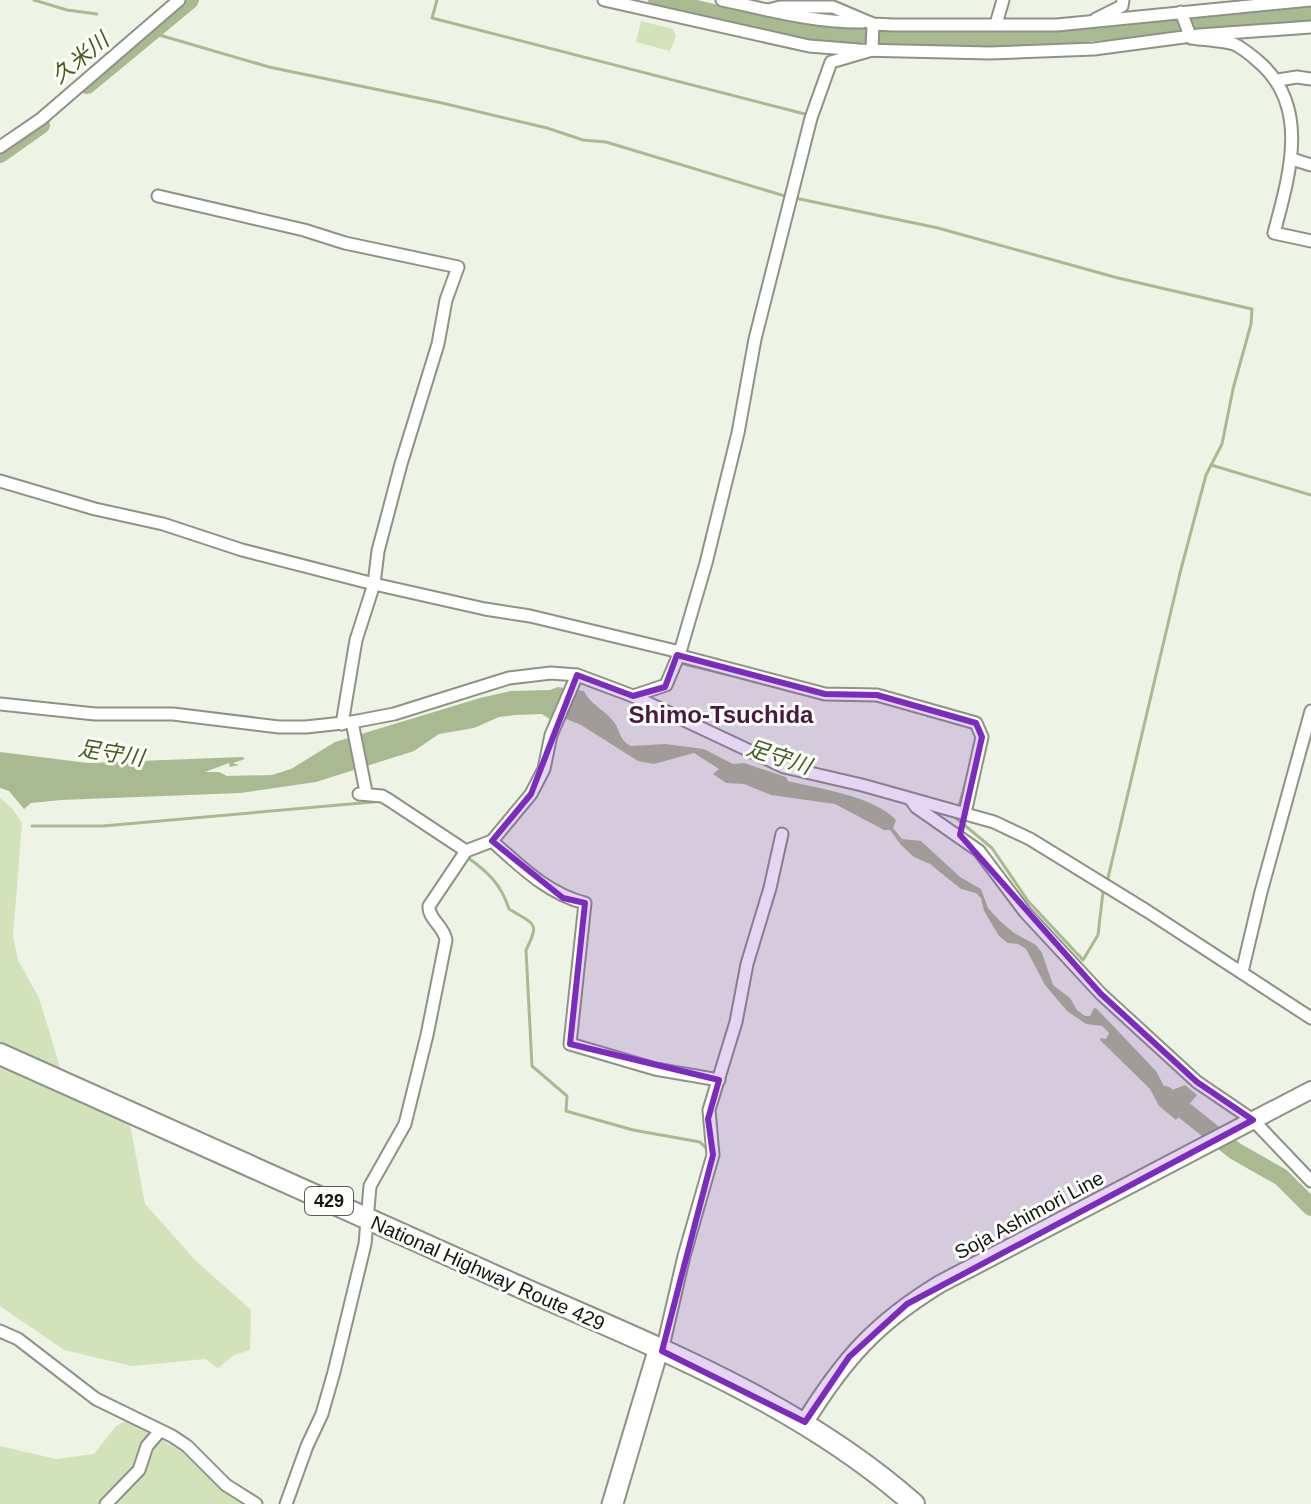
<svg xmlns="http://www.w3.org/2000/svg" width="1311" height="1504" font-family="Arial,'Noto Sans JP',sans-serif">
	<style>
		.green { fill: #d3e3b9 }
		.water { fill: #a9ba90 }
		.lines { fill: none; stroke-linecap: round; stroke-linejoin: round }
		.stream { stroke: #a9ba90; stroke-width: 3 }
		.river { stroke: #a9ba90; stroke-width: 18 }
		.street-casing { stroke: #8d9386; stroke-width: 15 }
		.secondary-casing { stroke: #8d9386; stroke-width: 20 }
		.highway-casing { stroke: #8d9386; stroke-width: 24 }
		.street { stroke: #fff; stroke-width: 11 }
		.secondary { stroke: #fff; stroke-width: 16 }
		.highway { stroke: #fff; stroke-width: 20 }
		.marked { fill: #7b2cbf; fill-opacity: 0.2; stroke: #7b2cbf; stroke-width: 6; stroke-linejoin: round }
		.labels { text-anchor: middle; dominant-baseline: central; stroke-width: 6; stroke-linejoin: round; paint-order: stroke }
		.shield { fill: #fcfff9; stroke: #5a5c57; stroke-width: 2 }
		.shield-label { font-size: 18px; font-weight: bold; fill: #141611 }
		.street-label { font-size: 20px; fill: #141611; stroke: #fcfff9 }
		.water-label { font-size: 22px; font-style: italic; fill: #465a1b; stroke: #fcfff9 }
		.quarter-label { font-size: 24px; font-weight: bold; fill: #4b1744; stroke: #fcfff9 }
	</style>
	<rect width="100%" height="100%" fill="#edf3e5"/>
	<g class="green">
		<path d="M 641,21 L 673,29 L 676,36 L 670,51 L 636,42 Z"/>
		<path d="M 0,798 L 12,808 L 22,823 L 13,936 L 18,960 L 39,998 L 62,1074 L 0,1045 Z"/>
		<path d="M 0,1064 L 130,1124 L 145,1204 L 196,1261 L 251,1310 L 250,1350 L 234,1355 L 218,1368 L 205,1359 L 132,1366 L 64,1350 L 0,1306 Z"/>
		<path d="M 126,1421 C 151,1434 177,1446 198,1465 C 213,1479 224,1493 241,1504 L 0,1504 L 0,1446 L 56,1459 L 94,1454 L 116,1426 Z"/>
	</g>
	<path class="water" d="M 558,687 L 584,691 C 591,706 608,711 616,725 C 621,735 620,740 631,746 L 665,744 L 704,749 L 733,764 L 744,763 L 786,777 L 788,781 C 820,789 874,796 896,820 L 893,828 L 902,839 L 921,841 L 960,877 L 981,889 L 988,908 L 1000,921 L 1014,933 L 1036,945 L 1042,953 L 1053,985 L 1070,998 L 1077,1010 L 1085,1016 L 1090,1016 L 1094,1008 L 1097,1009 L 1156,1071 L 1167,1092 L 1185,1085 L 1197,1095 L 1176,1120 L 1159,1106 L 1150,1089 L 1101,1041 L 1100,1038 L 1106,1039 L 1109,1033 L 1102,1026 L 1086,1024 L 1067,1011 L 1045,985 L 1026,949 L 1018,944 L 1008,943 L 999,936 L 984,911 L 981,898 L 976,893 L 961,889 L 930,864 L 914,857 L 901,845 L 890,830 L 884,830 L 835,804 L 771,795 L 744,784 L 726,783 L 713,774 L 719,769 L 694,753 L 654,764 L 638,761 L 581,725 L 564,718 L 551,720 L 542,714 L 515,715 L 499,717 L 474,728 L 439,734 L 414,751 L 316,782 L 240,793 L 61,800 L 31,803 L 24,809 L 9,791 L 0,788 L 0,752 L 88,763 L 242,757 L 245,759 L 233,763 L 239,765 L 230,767 L 229,763 L 205,772 L 219,772 L 227,776 L 272,775 L 291,769 L 335,742 L 480,698 L 511,691 L 550,690 Z"/>
	<g class="lines">
		<g class="stream">
			<path d="M 34,0 L 67,10 L 97,14"/>
			<path d="M 437,0 L 432,18 L 805,114"/>
			<path d="M 149,32 L 269,67 L 442,103 L 547,128 L 583,140 L 606,142 L 788,197"/>
			<path d="M 808,152 L 816,116"/>
			<path d="M 795,198 L 938,228 L 1118,278 L 1252,309 L 1251,324 L 1233,389 L 1222,444 L 1206,475 L 1180,573 L 1108,878"/>
			<path d="M 1211,465 L 1311,495"/>
			<path d="M 679,663 L 734,676"/>
			<path d="M 959,806 L 971,763"/>
			<path d="M 956,818 L 992,848 L 1028,901 L 1083,960 L 1098,935 L 1103,892"/>
			<path d="M 32,826 L 103,826 L 384,801"/>
			<path d="M 467,857 C 488,872 501,884 509,909 C 535,925 540,922 526,950 L 532,1066 L 567,1096 L 566,1111 L 633,1130 L 700,1142 L 707,1149"/>
		</g>
		<g class="river">
			<path d="M 657,0 L 795,32 L 892,40 L 1030,38 L 1311,12"/>
			<path d="M 87,85 L 190,0"/>
			<path d="M 0,154 L 41,125"/>
			<path d="M 1165,1095 L 1235,1151 L 1281,1177 L 1311,1207"/>
		</g>
		<g class="street-casing">
			<g id="street">
				<path d="M 604,0 L 809,46 L 859,50 L 990,53 L 1094,49 L 1199,35 L 1311,27"/>
				<path d="M 722,0 C 769,10 815,23 863,22"/>
				<path d="M 768,10 L 780,7 L 833,7 L 873,24 L 893,25 L 1057,25 L 1311,0"/>
				<path d="M 1181,12 L 1191,38 C 1205,40 1220,40 1234,44 C 1243,48 1251,55 1259,62 C 1311,107 1289,176 1274,233 L 1311,241"/>
				<path d="M 1096,19 L 1122,6 L 1123,0"/>
				<path d="M 996,24 L 1003,0"/>
				<path d="M 1278,80 L 1297,77 L 1311,79"/>
				<path d="M 0,147 L 41,119 L 179,0"/>
				<path d="M 1292,159 L 1311,165"/>
				<path d="M 158,196 L 304,230 L 345,243 L 458,267 L 446,300 L 438,344 L 401,464 L 378,551 L 374,584 L 356,640 L 342,724"/>
				<path d="M 0,481 L 95,509 L 163,524 L 242,550 L 374,584 L 485,609 L 530,616 L 680,652"/>
				<path d="M 677,655 L 825,694 L 877,695 L 976,723 L 982,737 L 965,813"/>
				<path d="M 633,696 L 666,685 L 680,652 L 706,563 L 738,433 L 755,339 L 811,118 L 831,62 L 872,50 L 873,24"/>
				<path d="M 0,704 L 95,714 L 173,714 L 279,727 L 306,727 L 352,722 L 394,714 L 509,678 L 551,673 L 577,675 L 633,696 L 784,767 L 862,785 L 994,822 L 1030,839 L 1147,911 L 1311,1018"/>
				<path d="M 352,722 L 366,792"/>
				<path d="M 359,794 L 382,796 L 389,800 L 466,851"/>
				<path d="M 911,800 L 916,807 L 979,851 L 1025,912 L 1101,994 L 1197,1082 L 1253,1120 L 1311,1181"/>
				<path d="M 492,841 C 520,866 548,894 585,903 L 570,1044 L 655,1069 L 719,1080"/>
				<path d="M 1242,972 L 1261,892 L 1311,711"/>
				<path d="M 0,1331 L 18,1339 L 96,1399 L 172,1436 L 187,1446 L 226,1485 L 256,1504"/>
				<path d="M 106,1504 L 139,1470 L 147,1446 L 160,1431"/>
				<path d="M 286,1504 L 307,1446 L 322,1414 L 334,1372 L 365,1244 L 370,1186 L 405,1124 L 427,1035 L 446,940 C 444,926 428,919 429,906 L 466,851 L 492,841 L 531,794 L 544,769 L 551,735 L 577,675"/>
				<path d="M 608,1504 L 655,1347"/>
				<path d="M 617,1504 L 662,1351 L 684,1256 L 713,1155 L 709,1110 L 736,1022 L 747,964 L 770,888 L 782,834"/>
			</g>
		</g>
		<g class="secondary-casing">
			<path id="secondary" d="M 805,1422 C 844,1359 876,1323 940,1284 L 1311,1090"/>
		</g>
		<g class="highway-casing">
			<path id="highway" d="M 0,1054 C 171,1131 342,1207 513,1284 C 653,1346 799,1402 914,1504"/>
		</g>
		<use href="#street" class="street"/>
		<use href="#secondary" class="secondary"/>
		<use href="#highway" class="highway"/>
	</g>
	<path class="marked" d="M 677,655 L 825,694 L 877,695 L 976,723 L 982,737 L 960,835 L 1101,994 L 1197,1082 L 1253,1120 L 907,1304 L 849,1357 L 805,1422 L 662,1351 L 713,1155 L 708,1119 L 719,1080 L 570,1044 L 585,903 L 563,898 L 492,841 L 531,794 L 577,675 L 633,696 L 665,687 Z"/>
	<g class="labels">
		<rect class="shield" x="305" y="1187" width="48" height="28" rx="6"/>
		<g class="shield-label">
			<text x="329" y="1201">429</text>
		</g>
		<g class="street-label">
			<text transform="translate(1029 1215) rotate(-28)">Soja Ashimori Line</text>
			<text transform="translate(488 1273) rotate(24)">National Highway Route 429</text>
		</g>
		<g class="water-label">
			<text transform="translate(80 58) rotate(-39)">久米川</text>
			<text transform="translate(111 753) rotate(9)">足守川</text>
			<text transform="translate(779 757) rotate(18)">足守川</text>
		</g>
		<g class="quarter-label">
			<text x="721" y="714">Shimo-Tsuchida</text>
		</g>
	</g>
</svg>
